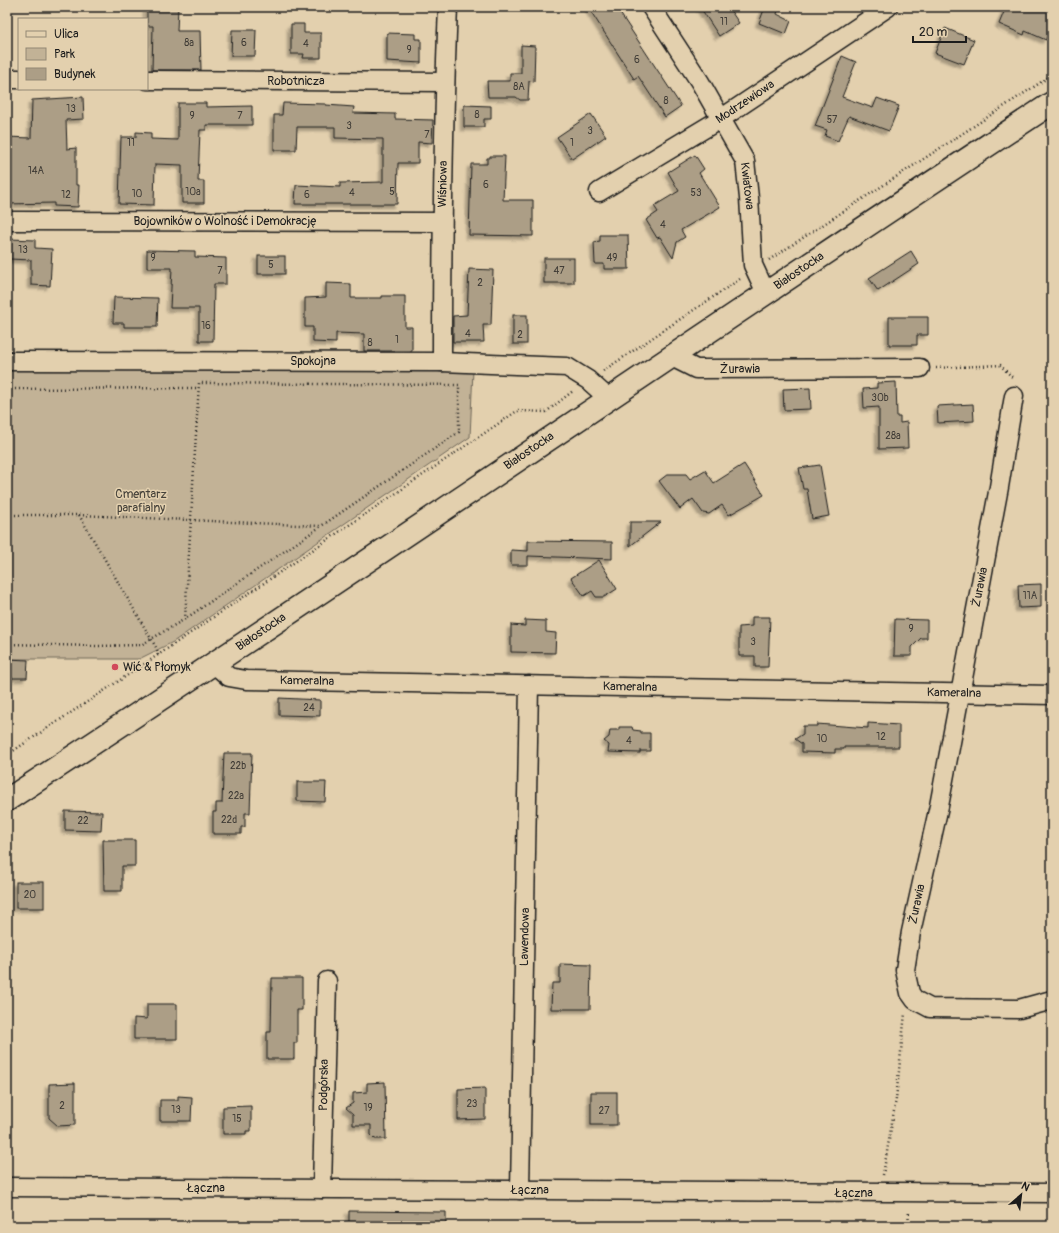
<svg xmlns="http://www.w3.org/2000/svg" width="1059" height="1233" font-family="Pangolin,sans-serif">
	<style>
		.green { fill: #c2b296; stroke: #6f6759 }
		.building { fill: #ac9e86; stroke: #1c1c1c; filter: url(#shadow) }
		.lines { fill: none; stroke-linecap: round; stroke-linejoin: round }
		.street-casing { stroke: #1c1c1c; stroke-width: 21 }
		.secondary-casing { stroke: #1c1c1c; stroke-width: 25 }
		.path { stroke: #1c1c1c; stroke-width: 2.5; stroke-dasharray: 1 3; stroke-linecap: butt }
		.street { stroke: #e3d0ae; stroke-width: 18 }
		.secondary { stroke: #e3d0ae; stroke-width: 22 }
		.poi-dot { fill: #d1495b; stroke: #e3d0ae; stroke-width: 1.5 }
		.labels { text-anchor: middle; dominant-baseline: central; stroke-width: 3; stroke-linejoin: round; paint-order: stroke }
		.number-label { font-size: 10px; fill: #403c36 }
		.street-label { font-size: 12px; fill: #1c1c1c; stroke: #e3d0ae }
		.park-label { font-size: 12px; fill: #46423a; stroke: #e3d0ae }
		.poi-label { font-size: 12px; fill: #1c1c1c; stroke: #e3d0ae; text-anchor: start }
	</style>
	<defs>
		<filter id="shadow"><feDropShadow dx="-3.5" dy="3.5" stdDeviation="1" flood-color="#0004"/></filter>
	</defs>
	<rect width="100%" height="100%" fill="#e3d0ae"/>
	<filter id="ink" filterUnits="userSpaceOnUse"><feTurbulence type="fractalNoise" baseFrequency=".025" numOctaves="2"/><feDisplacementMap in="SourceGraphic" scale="8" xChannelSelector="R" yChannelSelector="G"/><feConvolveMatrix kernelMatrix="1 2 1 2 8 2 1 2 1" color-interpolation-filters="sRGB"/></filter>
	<g filter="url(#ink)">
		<path class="green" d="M 7,367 L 473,370 L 470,437 L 173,642 L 139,659 L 7,659 Z"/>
		<g class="building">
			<path d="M 147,7 L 178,7 L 177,31 L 200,31 L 201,70 L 152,70 L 153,26 L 147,26 Z"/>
			<path d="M 588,7 L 616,7 L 681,106 L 665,117 L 638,76 L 634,79 Z"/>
			<path d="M 700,7 L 728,7 L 739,23 L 719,36 Z"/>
			<path d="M 765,7 L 779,7 L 777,14 L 791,21 L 786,34 L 759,23 Z"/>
			<path d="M 1006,7 L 1052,7 L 1052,25 L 1046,40 L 1025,31 L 1024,35 L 999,24 Z"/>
			<path d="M 291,24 L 304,24 L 304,33 L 321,33 L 321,58 L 303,58 L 304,54 L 291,54 Z"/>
			<path d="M 945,28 L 974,40 L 964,64 L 935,53 Z"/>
			<path d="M 232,30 L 256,30 L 255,56 L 231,56 Z"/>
			<path d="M 387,33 L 415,34 L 415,39 L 421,39 L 421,63 L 387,61 Z"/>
			<path d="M 521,45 L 535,46 L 534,82 L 529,81 L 528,100 L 520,100 L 516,97 L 488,97 L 487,81 L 510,81 L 510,73 L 521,73 Z"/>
			<path d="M 842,56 L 856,62 L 842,97 L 873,108 L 877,98 L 899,106 L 889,131 L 849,116 L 838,141 L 825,136 L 827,130 L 815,126 Z"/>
			<path d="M 83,97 L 84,119 L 66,120 L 67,149 L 76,148 L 76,185 L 79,185 L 78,207 L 54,206 L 54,203 L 7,204 L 7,137 L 31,138 L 32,100 Z"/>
			<path d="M 178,103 L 206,103 L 206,107 L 252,106 L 252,125 L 206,125 L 206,130 L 200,130 L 198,181 L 204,181 L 204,203 L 182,203 L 182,165 L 155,164 L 154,205 L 119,204 L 121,137 L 136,137 L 136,132 L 151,133 L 151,139 L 178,140 Z"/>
			<path d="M 283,103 L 326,104 L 326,105 L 354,107 L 353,113 L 395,114 L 395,119 L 433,120 L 432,143 L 418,142 L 418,163 L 398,163 L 397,204 L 295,204 L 296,185 L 340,187 L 340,183 L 383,182 L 383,139 L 335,138 L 335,127 L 297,127 L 296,150 L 274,150 L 274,115 L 282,115 Z"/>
			<path d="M 464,105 L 491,106 L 491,119 L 484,119 L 484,127 L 464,127 Z"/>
			<path d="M 591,114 L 606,136 L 572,159 L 557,137 Z"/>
			<path d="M 695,155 L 704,169 L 699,173 L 720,207 L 681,230 L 685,237 L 677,242 L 673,258 L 660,237 L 657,238 L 646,220 L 658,212 L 654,206 L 679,191 L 668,172 Z"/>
			<path d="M 490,156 L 505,156 L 503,200 L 533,200 L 533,236 L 469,235 L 471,164 L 487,164 L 487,158 L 490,158 Z"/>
			<path d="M 600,235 L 628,235 L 629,269 L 604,269 L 604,264 L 595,264 L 594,242 L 600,241 Z"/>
			<path d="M 10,239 L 35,240 L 35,248 L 52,249 L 50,286 L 31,285 L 31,260 L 10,259 Z"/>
			<path d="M 147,250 L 195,251 L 195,257 L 226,258 L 226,284 L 214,284 L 213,341 L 199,341 L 199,308 L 170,308 L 172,268 L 147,268 Z"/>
			<path d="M 911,251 L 919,264 L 878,291 L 869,278 Z"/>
			<rect x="258" y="256" width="27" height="18"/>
			<rect x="544" y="258" width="30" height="25"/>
			<path d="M 469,269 L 493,270 L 491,325 L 483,325 L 484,342 L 453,342 L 453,316 L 467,315 Z"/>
			<path d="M 326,283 L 351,284 L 351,298 L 382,298 L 382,296 L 405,296 L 405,327 L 412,327 L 412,351 L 364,351 L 364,334 L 336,333 L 336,343 L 313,342 L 313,327 L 305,327 L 305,298 L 326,297 Z"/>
			<path d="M 114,297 L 158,298 L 157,327 L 124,327 L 124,323 L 113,323 Z"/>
			<rect x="513" y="315" width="14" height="29"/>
			<path d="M 889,317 L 928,317 L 928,335 L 917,335 L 917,345 L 889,345 Z"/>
			<path d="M 896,382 L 897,417 L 900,417 L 900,423 L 907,422 L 908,448 L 879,449 L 879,407 L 864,408 L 863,389 L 877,388 L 877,383 Z"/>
			<path d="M 810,388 L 811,409 L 784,410 L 783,389 Z"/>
			<path d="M 973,404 L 974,421 L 938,423 L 937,406 Z"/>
			<path d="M 744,464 L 764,495 L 729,515 L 722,505 L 709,514 L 703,513 L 693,499 L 680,509 L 659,481 L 668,474 L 686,474 L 690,479 L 705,470 L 714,483 Z"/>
			<path d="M 820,465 L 829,516 L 812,519 L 807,489 L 803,489 L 799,468 Z"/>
			<path d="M 630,522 L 661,522 L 630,546 Z"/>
			<path d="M 528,541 L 612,542 L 612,559 L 528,556 L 528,565 L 511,565 L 511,550 L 528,551 Z"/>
			<path d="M 599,560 L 617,589 L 604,597 L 596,597 L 592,591 L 584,596 L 571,578 Z"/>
			<path d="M 1041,584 L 1041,607 L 1019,608 L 1018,585 Z"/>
			<path d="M 752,617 L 770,617 L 768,667 L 755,667 L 755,656 L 739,656 L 739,627 L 752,626 Z"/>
			<path d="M 895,619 L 927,620 L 927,638 L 921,638 L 912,647 L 912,656 L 894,656 Z"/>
			<path d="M 525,620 L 546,621 L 546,632 L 556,633 L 555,653 L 511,652 L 511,625 L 525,626 Z"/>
			<path d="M 7,659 L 28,660 L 27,678 L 10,678 L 10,675 L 7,675 Z"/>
			<path d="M 279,698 L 320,700 L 320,716 L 279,715 Z"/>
			<path d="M 868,723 L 899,725 L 899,747 L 844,747 L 844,749 L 835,749 L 835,753 L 802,752 L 802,744 L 795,739 L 803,734 L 803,726 L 817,726 L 817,724 L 868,728 Z"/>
			<path d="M 619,727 L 632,727 L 633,730 L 641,731 L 641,733 L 650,733 L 650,751 L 640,751 L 640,753 L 608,752 L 609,745 L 604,741 L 609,737 L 610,730 L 619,730 Z"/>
			<path d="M 224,753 L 252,753 L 250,813 L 245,813 L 245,827 L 241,827 L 241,834 L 213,834 L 213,812 L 216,812 L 216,803 L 222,803 Z"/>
			<path d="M 297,782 L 326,782 L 325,802 L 297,801 Z"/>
			<path d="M 65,811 L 102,812 L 101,831 L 65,830 Z"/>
			<path d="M 103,840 L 135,840 L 135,866 L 122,866 L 122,891 L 104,891 Z"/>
			<rect x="16" y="882" width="28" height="26"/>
			<path d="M 560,964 L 591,965 L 590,1009 L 551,1009 L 552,983 L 560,983 Z"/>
			<path d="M 272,978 L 302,978 L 302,1010 L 297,1010 L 297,1043 L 294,1043 L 294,1059 L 267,1059 L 267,1032 L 271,1032 Z"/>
			<path d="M 147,1004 L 177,1004 L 177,1039 L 134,1039 L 134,1018 L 147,1019 Z"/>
			<path d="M 385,1082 L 386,1139 L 375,1139 L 371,1135 L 371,1125 L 353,1125 L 353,1114 L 346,1108 L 353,1103 L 353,1093 L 367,1092 L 367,1083 Z"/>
			<path d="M 75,1083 L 75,1125 L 58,1126 L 49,1118 L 49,1084 Z"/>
			<path d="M 485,1088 L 485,1119 L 458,1120 L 458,1089 Z"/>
			<rect x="591" y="1092" width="26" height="33"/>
			<path d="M 178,1096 L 192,1097 L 191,1121 L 160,1121 L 160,1100 L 178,1100 Z"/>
			<path d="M 251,1106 L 251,1131 L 246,1131 L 246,1134 L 223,1134 L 223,1107 Z"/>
			<path d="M 349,1211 L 446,1212 L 446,1226 L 349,1226 Z"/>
		</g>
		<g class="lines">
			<g class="street-casing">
				<g id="street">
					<path d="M 651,7 L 700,82 L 745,161 L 749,198 L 753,265 L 766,293"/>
					<path d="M 7,79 L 19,79"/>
					<path d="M 147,80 L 445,82"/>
					<path d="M 599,192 L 722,118 L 888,7"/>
					<path d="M 7,221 L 442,222"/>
					<path d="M 672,357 L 696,369 L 920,368"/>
					<path d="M 7,361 L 442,362 L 567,367 L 588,380 L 608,398"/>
					<path d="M 442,362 C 442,243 443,125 448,7"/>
					<path d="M 1014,396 L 999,487 L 939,806 L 911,932 L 905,970 L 910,993 L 915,1000 L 930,1008 L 1019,1009 L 1052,1000"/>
					<path d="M 214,664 L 229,677 L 246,680 L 1052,695"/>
					<path d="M 7,1187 L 1052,1193"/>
					<path d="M 322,1189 L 327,981"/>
					<path d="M 520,1190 L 529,685"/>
				</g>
			</g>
			<g class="secondary-casing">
				<path id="secondary" d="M 7,800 C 358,571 702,333 1052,103"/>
			</g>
			<g class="path">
				<path d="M 769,260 L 1052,75"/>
				<path d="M 936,368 L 1000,365 L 1014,379"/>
				<path d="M 603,371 L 740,279"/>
				<path d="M 7,389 L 199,388"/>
				<path d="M 7,435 L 10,389"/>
				<path d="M 7,515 L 79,515 L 157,649 L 158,655"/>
				<path d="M 79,515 L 320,526"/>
				<path d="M 7,644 L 95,646 L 141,645 L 185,619 L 459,432 L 459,385 L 199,383 L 185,619"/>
				<path d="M 7,755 L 158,655 L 517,411 L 546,412 L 573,391"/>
				<path d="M 883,1175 L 896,1099 L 905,1013"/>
				<path d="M 908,1226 L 909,1210"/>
			</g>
			<use href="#street" class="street"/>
			<use href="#secondary" class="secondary"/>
		</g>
	</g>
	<circle class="poi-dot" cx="115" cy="667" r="4"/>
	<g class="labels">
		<g class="number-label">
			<text x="724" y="22">11</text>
			<text x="189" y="43">8a</text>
			<text x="244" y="43">6</text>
			<text x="306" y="44">4</text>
			<text x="409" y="50">9</text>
			<text x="637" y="60">6</text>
			<text x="519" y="87">8A</text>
			<text x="666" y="101">8</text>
			<text x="71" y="109">13</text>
			<text x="477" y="115">8</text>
			<text x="192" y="116">9</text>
			<text x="240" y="116">7</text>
			<text x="832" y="120">57</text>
			<text x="349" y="126">3</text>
			<text x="590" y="131">3</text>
			<text x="427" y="135">7</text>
			<text x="131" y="143">11</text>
			<text x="572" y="143">1</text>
			<text x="36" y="171">14A</text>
			<text x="486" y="185">6</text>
			<text x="193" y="192">10a</text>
			<text x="392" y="192">5</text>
			<text x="352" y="193">4</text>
			<text x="696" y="193">53</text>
			<text x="137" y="194">10</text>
			<text x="66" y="195">12</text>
			<text x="307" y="195">6</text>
			<text x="663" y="225">4</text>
			<text x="23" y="250">13</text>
			<text x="153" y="258">9</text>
			<text x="612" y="258">49</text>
			<text x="271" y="265">5</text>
			<text x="220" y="271">7</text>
			<text x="559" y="271">47</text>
			<text x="480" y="283">2</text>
			<text x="206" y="326">16</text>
			<text x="468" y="334">4</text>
			<text x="520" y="335">2</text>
			<text x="397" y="340">1</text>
			<text x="370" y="343">8</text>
			<text x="880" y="398">30b</text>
			<text x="893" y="436">28a</text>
			<text x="1030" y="596">11A</text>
			<text x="911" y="629">9</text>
			<text x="753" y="642">3</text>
			<text x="309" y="708">24</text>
			<text x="881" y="737">12</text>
			<text x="822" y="739">10</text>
			<text x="629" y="741">4</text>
			<text x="238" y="766">22b</text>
			<text x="236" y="796">22a</text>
			<text x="229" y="820">22d</text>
			<text x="83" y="821">22</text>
			<text x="30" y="895">20</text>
			<text x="472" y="1104">23</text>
			<text x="62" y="1106">2</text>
			<text x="368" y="1108">19</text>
			<text x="176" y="1110">13</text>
			<text x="604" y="1111">27</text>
			<text x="237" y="1119">15</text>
		</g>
		<g class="street-label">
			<text x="296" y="81">Robotnicza</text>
			<text transform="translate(745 102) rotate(-34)">Modrzewiowa</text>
			<text transform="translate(443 184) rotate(-89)">Wiśniowa</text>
			<text transform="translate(747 186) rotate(83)">Kwiatowa</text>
			<text x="225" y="221">Bojowników o Wolność i Demokrację</text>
			<text transform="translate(799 271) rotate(-34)">Białostocka</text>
			<text x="313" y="361">Spokojna</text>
			<text x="740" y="369">Żurawia</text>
			<text transform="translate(529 451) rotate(-34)">Białostocka</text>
			<text transform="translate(980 587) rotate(-79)">Żurawia</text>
			<text transform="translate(261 632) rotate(-34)">Białostocka</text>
			<text transform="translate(307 681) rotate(1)">Kameralna</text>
			<text transform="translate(630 687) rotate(1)">Kameralna</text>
			<text transform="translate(954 693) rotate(1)">Kameralna</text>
			<text transform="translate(917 904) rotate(-78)">Żurawia</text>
			<text transform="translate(525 937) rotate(-89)">Lawendowa</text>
			<text transform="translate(324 1085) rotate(-89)">Podgórska</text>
			<text x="206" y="1188">Łączna</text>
			<text x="530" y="1190">Łączna</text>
			<text x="854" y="1193">Łączna</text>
		</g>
		<g class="park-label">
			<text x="141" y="494">Cmentarz<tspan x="141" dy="14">parafialny</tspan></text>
		</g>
		<g class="poi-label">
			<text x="123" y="667">Wić &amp; Płomyk</text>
		</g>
	</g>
	<rect width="1059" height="1233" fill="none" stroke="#e3d0ae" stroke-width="24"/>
	<rect x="12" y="12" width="1035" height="1209" fill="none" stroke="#1c1c1c" stroke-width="1.5" filter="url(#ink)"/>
	<rect x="18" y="18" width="130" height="72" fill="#e3d0ae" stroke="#938874"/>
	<rect x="26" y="31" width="20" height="6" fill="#e3d0ae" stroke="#938874"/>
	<text x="54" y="38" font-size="12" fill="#1c1c1c">Ulica</text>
	<rect x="26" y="48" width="20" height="12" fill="#c2b296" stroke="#938874"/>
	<text x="54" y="58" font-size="12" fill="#1c1c1c">Park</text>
	<rect x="26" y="68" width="20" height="12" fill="#ac9e86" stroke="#938874"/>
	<text x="54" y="78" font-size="12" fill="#1c1c1c">Budynek</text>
	<g transform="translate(1021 1195) rotate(28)" stroke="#e3d0ae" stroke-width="3" paint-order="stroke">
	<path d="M0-3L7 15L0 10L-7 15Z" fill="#1c1c1c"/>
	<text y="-6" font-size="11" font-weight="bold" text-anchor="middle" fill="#1c1c1c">N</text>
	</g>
	<path d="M913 36v6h53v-6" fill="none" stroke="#1c1c1c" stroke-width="2"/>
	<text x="919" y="36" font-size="12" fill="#1c1c1c" stroke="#e3d0ae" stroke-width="3" paint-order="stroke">20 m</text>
</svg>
